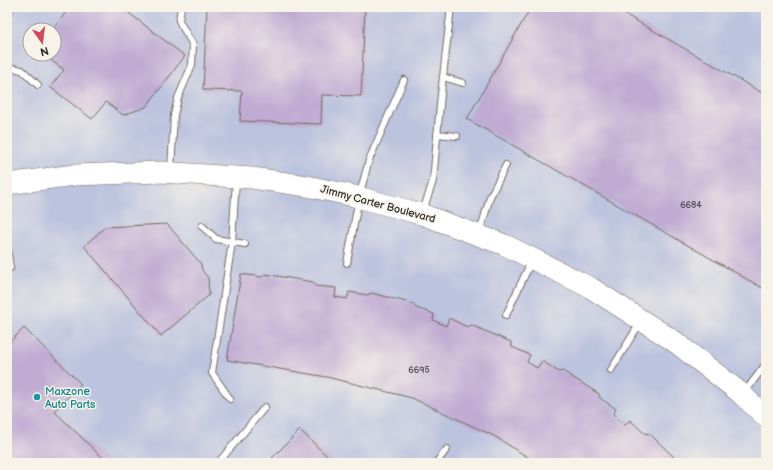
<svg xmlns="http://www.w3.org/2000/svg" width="773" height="470" font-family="'Balsamiq Sans',sans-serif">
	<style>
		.industrial { fill: #bcc3de; fill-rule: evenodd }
		.building { fill: #c0abd3 }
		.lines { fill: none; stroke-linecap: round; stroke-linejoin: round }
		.lane-casing { stroke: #716a60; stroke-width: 8 }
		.street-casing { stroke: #716a60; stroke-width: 14 }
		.primary-casing { stroke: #716a60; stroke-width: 22 }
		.lane { stroke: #fff; stroke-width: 6 }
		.street { stroke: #fff; stroke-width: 13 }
		.primary { stroke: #fff; stroke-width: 21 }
		.culture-dot { fill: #0f9aa8; stroke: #f7f3e8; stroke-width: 1.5 }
		.labels { text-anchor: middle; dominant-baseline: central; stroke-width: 3; stroke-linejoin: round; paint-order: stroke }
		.number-label { font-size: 9px; fill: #504b55 }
		.street-label { font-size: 11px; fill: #2b2b2b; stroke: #f7f3e8 }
		.culture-label { font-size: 11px; fill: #0d838f; stroke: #f7f3e8; text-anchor: start }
	</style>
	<rect width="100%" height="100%" fill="#f7f3e8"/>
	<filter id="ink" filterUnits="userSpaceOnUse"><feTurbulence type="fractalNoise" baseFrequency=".025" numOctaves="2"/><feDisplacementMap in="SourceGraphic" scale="8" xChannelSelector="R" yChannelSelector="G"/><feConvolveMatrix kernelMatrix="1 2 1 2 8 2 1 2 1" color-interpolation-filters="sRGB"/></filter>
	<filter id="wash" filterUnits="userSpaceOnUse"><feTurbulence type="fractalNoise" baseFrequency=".012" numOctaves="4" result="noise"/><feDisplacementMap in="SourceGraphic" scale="16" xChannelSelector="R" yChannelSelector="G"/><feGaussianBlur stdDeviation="0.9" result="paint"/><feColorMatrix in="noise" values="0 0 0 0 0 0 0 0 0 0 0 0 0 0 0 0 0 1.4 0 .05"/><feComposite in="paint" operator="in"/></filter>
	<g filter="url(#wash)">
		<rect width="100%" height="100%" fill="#f4dec2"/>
		<path class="industrial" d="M 7,7 L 766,7 L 766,463 L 7,463 ZM 30,30 L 54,30 L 54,54 L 30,54 Z"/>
		<g id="blocks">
			<g class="building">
				<path d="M 70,7 L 121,7 L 185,56 L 146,107 L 123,115 L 106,102 L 92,119 L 50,87 L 64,70 L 47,57 L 47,54 L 54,54 L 54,30 L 52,30 Z"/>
				<path d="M 207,7 L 365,7 L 361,96 L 322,95 L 321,124 L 240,121 L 242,91 L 203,90 Z"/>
				<path d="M 531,7 L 612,7 L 766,95 L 766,290 L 467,119 Z"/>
				<path d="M 167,224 L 201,264 L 202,270 L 208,278 L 209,295 L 161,336 L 84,246 L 105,227 Z"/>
				<path d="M 241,274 L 262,277 L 265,274 L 313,282 L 315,286 L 336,288 L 335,297 L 347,299 L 349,292 L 367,295 L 372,293 L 414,304 L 416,308 L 434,314 L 433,320 L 446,326 L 449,318 L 467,327 L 471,325 L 511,342 L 512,347 L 530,355 L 527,362 L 537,368 L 542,361 L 559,372 L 563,371 L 599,394 L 600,398 L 616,409 L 613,414 L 625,425 L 630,420 L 644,433 L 650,434 L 680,463 L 537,463 L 494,436 L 412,398 L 327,377 L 227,360 Z"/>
				<path d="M 24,328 L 81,384 L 54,411 L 108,463 L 7,463 L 7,345 Z"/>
				<path d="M 300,430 L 334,463 L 267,463 Z"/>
			</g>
		</g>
	</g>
	<g filter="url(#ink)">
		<use href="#blocks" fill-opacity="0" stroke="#716a60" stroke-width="1"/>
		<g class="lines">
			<g class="lane-casing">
				<g id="lane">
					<path d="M 7,67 L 22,70 L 38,85"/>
					<path d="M 443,77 L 463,83"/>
					<path d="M 437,134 L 457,136"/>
					<path d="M 171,170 L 174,115 L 178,98 L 192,65 L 193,45 L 179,21 L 181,7"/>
					<path d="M 423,211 L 433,181 L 441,94 L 451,7"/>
					<path d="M 202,226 L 216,239 L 245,244"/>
					<path d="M 480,232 L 490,197 L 506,165"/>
					<path d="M 7,247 L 10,268"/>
					<path d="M 347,263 L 359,197 L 369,160 L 404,80"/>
					<path d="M 506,315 L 531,262"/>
					<path d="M 611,370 L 640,323"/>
					<path d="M 744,393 L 766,364"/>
					<path d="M 230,399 L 212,373 L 232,242 L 236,180"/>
					<path d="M 218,463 L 265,407"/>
					<path d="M 436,463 L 447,449"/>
				</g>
			</g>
			<g class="street-casing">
				<path id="street" d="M 7,10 L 8,7"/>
			</g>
			<g class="primary-casing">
				<path id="primary" d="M 7,184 L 74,175 L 161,172 L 236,177 L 252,178 L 307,186 L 354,196 L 421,214 L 505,245 L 591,288 L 674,341 L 738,391 L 766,417"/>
			</g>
			<use href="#lane" class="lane"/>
			<use href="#street" class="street"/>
			<use href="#primary" class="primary"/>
		</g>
	</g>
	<circle class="culture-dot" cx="37" cy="397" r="4"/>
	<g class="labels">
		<g class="number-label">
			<text x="691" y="205">6684</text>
			<text x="419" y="370">6695</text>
		</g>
		<g class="street-label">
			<text transform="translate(378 204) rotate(15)">Jimmy Carter Boulevard</text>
		</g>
		<g class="culture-label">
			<text x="45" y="391">Maxzone<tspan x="45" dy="13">Auto Parts</tspan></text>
		</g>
	</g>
	<rect width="773" height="470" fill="none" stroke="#f7f3e8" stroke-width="24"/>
	<g transform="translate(42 42) rotate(166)"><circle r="19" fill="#f7f3e8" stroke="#a5a39c"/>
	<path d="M0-3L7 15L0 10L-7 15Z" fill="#d1495b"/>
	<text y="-6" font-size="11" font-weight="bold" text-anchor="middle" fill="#2b2b2b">N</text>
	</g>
</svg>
